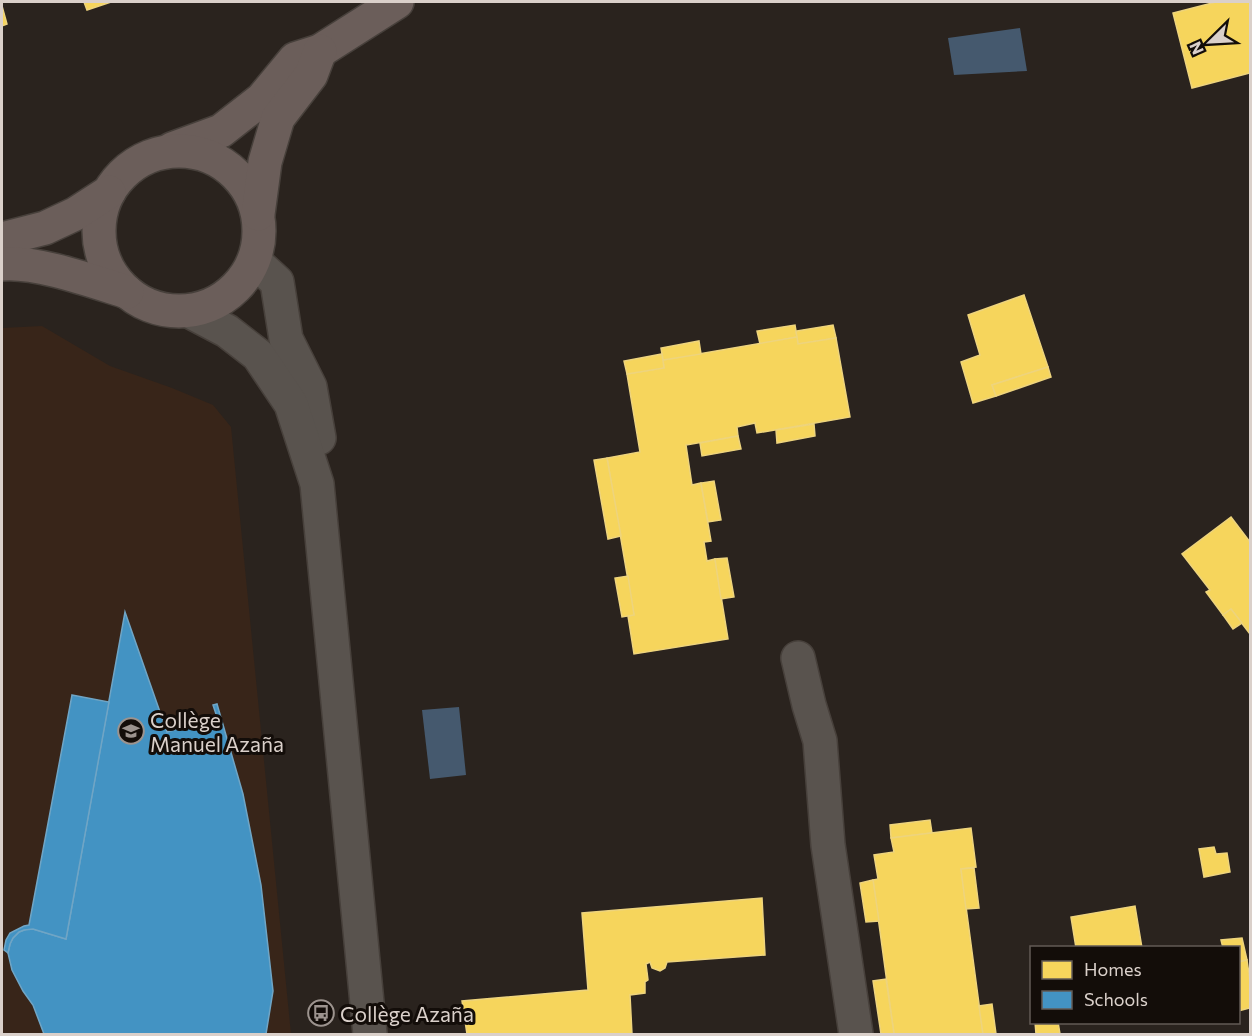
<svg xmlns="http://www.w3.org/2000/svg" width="1252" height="1036" font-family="Commissioner,sans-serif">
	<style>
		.built { fill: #382519 }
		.water { fill: #45596e }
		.homes { fill: #f6d55c; stroke: #eed47d; stroke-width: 1.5 }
		.schools { fill: #4393c3; stroke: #70a5c5; stroke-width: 1.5 }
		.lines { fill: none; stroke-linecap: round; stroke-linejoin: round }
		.minor-casing { stroke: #47403b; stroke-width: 36 }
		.major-casing { stroke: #47403b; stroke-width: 36 }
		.minor { stroke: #59534e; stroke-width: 33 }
		.major { stroke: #6b5e5a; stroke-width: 33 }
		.labels { text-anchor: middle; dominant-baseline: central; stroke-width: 6; stroke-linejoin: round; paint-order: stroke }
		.poi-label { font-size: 21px; fill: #dad0ca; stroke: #130d09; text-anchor: start }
	</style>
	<rect width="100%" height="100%" fill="#2a231e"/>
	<path class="built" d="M 42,326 L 110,366 L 172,388 L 213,405 L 231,427 L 291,1034 L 2,1034 L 2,328 Z"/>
	<g class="water">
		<path d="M 1020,28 L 1027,71 L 954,75 L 948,38 Z"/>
		<path d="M 459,707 L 466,775 L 430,779 L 422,710 Z"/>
	</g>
	<g class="homes">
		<path d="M 84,2 L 111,2 L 87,10 Z"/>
		<path d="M 1216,2 L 1250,2 L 1250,73 L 1192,88 L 1173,13 Z"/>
		<path d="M 2,6 L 7,24 L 2,26 Z"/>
		<path d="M 1024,295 L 1048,367 L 992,385 L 996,396 L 973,403 L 961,362 L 980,355 L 968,315 Z"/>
		<path d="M 795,325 L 797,337 L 760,344 L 757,331 Z"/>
		<path d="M 833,325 L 836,338 L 798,344 L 796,331 Z"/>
		<path d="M 797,337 L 798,344 L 836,338 L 850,417 L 757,433 L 755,423 L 737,427 L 738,436 L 686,445 L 692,485 L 701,483 L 711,541 L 704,542 L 707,561 L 715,559 L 728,639 L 634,654 L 628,616 L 634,615 L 607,458 L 640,452 L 627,374 L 664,368 L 663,360 Z"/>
		<path d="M 699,341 L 701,354 L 663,360 L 661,348 Z"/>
		<path d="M 662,354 L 664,368 L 627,374 L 624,361 Z"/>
		<path d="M 1048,367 L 1051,377 L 996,396 L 992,385 Z"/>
		<path d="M 814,424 L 815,436 L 777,443 L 776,430 Z"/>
		<path d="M 738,436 L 741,449 L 702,456 L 700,443 Z"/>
		<path d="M 607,458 L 621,536 L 608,539 L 594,460 Z"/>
		<path d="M 714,481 L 721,520 L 708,522 L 701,483 Z"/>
		<path d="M 1231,517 L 1250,542 L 1250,634 L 1231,609 L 1223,615 L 1206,592 L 1210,590 L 1182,554 Z"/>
		<path d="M 727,558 L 734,597 L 721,599 L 715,559 Z"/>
		<path d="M 628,576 L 634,615 L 622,617 L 615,578 Z"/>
		<path d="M 1231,609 L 1242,623 L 1233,629 L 1223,615 Z"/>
		<path d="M 930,820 L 932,833 L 891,838 L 890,825 Z"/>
		<path d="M 971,828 L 976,867 L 961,869 L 983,1034 L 894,1034 L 873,880 L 878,879 L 874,855 L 894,852 L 891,838 Z"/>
		<path d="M 1214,847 L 1216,854 L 1227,853 L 1230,872 L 1204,877 L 1199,849 Z"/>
		<path d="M 974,868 L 979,908 L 966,909 L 961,869 Z"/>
		<path d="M 873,880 L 879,921 L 866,922 L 860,883 Z"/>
		<path d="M 762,898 L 765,955 L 667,962 L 665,968 L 660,971 L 652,968 L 650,962 L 646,964 L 648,980 L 645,982 L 645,993 L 630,995 L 632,1034 L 467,1034 L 462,1001 L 588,990 L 582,913 Z"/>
		<path d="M 1135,906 L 1142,948 L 1076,948 L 1071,917 Z"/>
		<path d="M 1242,938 L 1247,960 L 1238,962 L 1238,948 L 1223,948 L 1221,940 Z"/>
		<path d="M 1247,960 L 1250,981 L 1250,1008 L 1238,1011 L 1238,962 Z"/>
		<path d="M 886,979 L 894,1034 L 881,1034 L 873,981 Z"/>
		<path d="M 992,1004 L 996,1034 L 983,1034 L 979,1006 Z"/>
		<path d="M 1035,1022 L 1058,1022 L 1060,1034 L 1036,1034 Z"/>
	</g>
	<g class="schools">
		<path d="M 125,612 L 167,732 L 217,717 L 213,705 L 217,704 L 243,794 L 261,885 L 273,991 L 266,1034 L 44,1034 L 33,1005 L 23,991 L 12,970 L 8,953 L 10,944 L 13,938 L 19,932 L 27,929 L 33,929 L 66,939 Z"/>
		<path d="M 72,695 L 109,702 L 66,939 L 33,929 L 24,930 L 19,932 L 13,938 L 10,944 L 8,953 L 4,950 L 6,940 L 10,933 L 24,926 L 29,925 Z"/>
	</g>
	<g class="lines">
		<g class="minor-casing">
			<g id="minor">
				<path d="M 254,261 L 277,282 L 286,339 L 310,387 L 319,438"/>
				<path d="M 189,311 L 227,331 L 258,355 L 291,404 L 317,484 L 370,1034"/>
				<path d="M 798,658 L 809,705 L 820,741 L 828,845 L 856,1034"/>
			</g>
		</g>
		<g class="major-casing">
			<g id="major">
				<path d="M 172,149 L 221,131 L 262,99 L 295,59 L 320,51 L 397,2"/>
				<circle cx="179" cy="231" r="80"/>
				<path d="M 258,214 L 265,162 L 278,118 L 311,75 L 320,51"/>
				<path d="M 2,239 L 45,228 L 75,214 L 109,192"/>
				<path d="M 2,264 C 37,261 92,281 127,292"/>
			</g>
		</g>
		<use href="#minor" class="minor"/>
		<use href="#major" class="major"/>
	</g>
	<defs>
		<g id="school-ring" transform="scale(1.35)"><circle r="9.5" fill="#130d09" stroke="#9c938e" stroke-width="1.5"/><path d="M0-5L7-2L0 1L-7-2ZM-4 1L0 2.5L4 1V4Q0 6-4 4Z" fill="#9c938e"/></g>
		<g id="bus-ring" transform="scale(1.35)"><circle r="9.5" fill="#130d09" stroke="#9c938e" stroke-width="1.5"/><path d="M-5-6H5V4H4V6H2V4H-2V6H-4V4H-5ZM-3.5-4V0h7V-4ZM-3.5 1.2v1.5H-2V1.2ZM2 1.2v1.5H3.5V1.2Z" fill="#9c938e"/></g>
	</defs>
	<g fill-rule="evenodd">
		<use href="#school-ring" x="131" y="731"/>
		<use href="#bus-ring" x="321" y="1013"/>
	</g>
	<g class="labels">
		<g class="poi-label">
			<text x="150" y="719">Collège<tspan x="150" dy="24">Manuel Azaña</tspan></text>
			<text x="340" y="1013">Collège Azaña</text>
		</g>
	</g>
	<rect width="1252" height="1036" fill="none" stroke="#dad0ca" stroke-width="6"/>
	<rect x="1030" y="946" width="210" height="78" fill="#130d09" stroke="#635b56" stroke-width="1.5"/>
	<rect x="1042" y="961" width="30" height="18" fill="#f6d55c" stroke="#635b56" stroke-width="1.5"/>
	<text x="1084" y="976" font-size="18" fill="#dad0ca">Homes</text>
	<rect x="1042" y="991" width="30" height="18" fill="#4393c3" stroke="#635b56" stroke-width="1.5"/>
	<text x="1084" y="1006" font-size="18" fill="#dad0ca">Schools</text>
	<g transform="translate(1210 42) rotate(246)" stroke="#130d09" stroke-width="4.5" paint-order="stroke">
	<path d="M0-4.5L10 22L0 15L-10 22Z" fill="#dad0ca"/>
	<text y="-9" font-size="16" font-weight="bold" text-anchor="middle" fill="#dad0ca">N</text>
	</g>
</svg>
